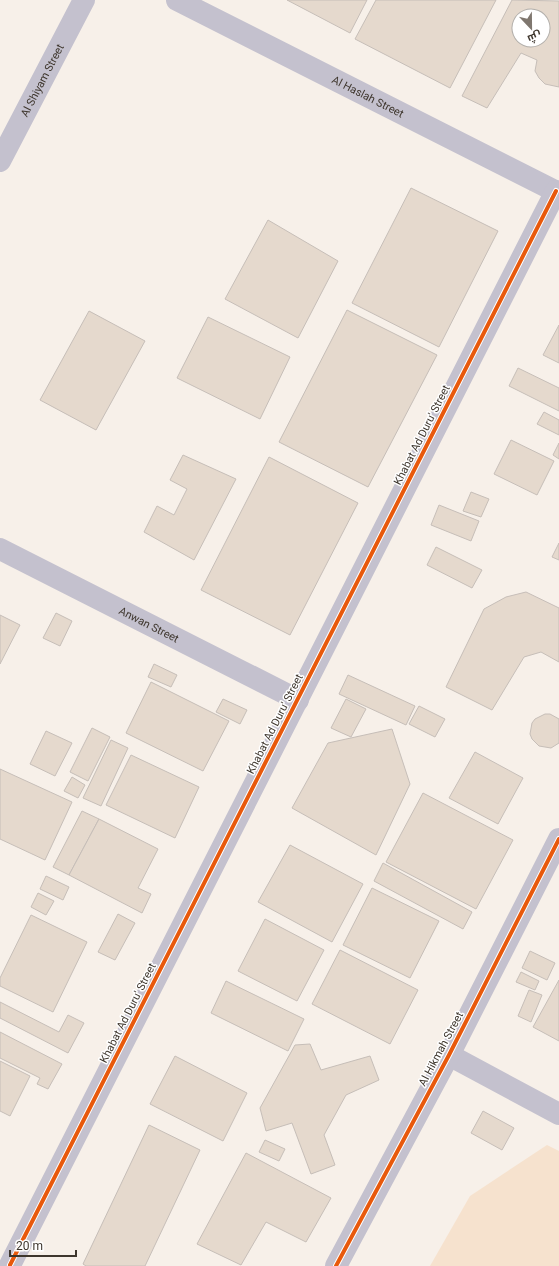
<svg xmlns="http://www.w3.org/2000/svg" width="559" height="1266" font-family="Roboto,Cairo,sans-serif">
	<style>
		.green { fill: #f6e2ce }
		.building { fill: #e5d9cd; stroke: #c6beb8; fill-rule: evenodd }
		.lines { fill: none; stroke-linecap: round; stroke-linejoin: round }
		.minor { stroke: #c4c1ce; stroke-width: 22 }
		.cycleway-casing { stroke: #fff; stroke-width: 6 }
		.cycleway { stroke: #e8590c; stroke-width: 4 }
		.labels { text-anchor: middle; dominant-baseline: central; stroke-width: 3; stroke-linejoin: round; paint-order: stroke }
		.street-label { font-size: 11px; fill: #3e362d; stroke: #fff }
	</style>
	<rect width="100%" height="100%" fill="#f7f0e9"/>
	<path class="green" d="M 547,1145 L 559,1151 L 559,1266 L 430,1266 L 470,1196 Z"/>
	<g class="building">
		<path d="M 287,0 L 367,0 L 350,33 Z"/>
		<path d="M 376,0 L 496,0 L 450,88 L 355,39 Z"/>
		<path d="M 512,0 L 559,1 L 559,87 L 545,84 L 539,78 L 535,71 L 537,60 L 521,53 L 487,108 L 462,96 ZM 519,16 L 543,16 L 543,40 L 519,40 Z"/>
		<path d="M 411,188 L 498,231 L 439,347 L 352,303 Z"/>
		<path d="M 268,220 L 338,261 L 298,338 L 225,299 Z"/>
		<path d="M 347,310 L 437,355 L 368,487 L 279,442 Z"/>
		<path d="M 89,311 L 145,341 L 96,430 L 40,400 Z"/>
		<path d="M 208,317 L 290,357 L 260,419 L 177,378 Z"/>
		<path d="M 559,325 L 559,363 L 543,355 Z"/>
		<path d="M 518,368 L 559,388 L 559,411 L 509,386 Z"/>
		<path d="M 544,412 L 559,420 L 559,435 L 537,424 Z"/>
		<path d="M 511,440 L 554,461 L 537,495 L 494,474 Z"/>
		<path d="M 559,443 L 559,459 L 553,455 Z"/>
		<path d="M 183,455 L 236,479 L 194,560 L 144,532 L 157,506 L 174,515 L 187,489 L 170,480 Z"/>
		<path d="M 269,457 L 358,503 L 290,635 L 201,590 Z"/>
		<path d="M 471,492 L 489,499 L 481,517 L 463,511 Z"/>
		<path d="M 439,505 L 479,521 L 471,541 L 431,525 Z"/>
		<path d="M 559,543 L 559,560 L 552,557 Z"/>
		<path d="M 436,547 L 482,570 L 472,588 L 427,565 Z"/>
		<path d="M 526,592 L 559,608 L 559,662 L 541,652 L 524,657 L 492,710 L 446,687 L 484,609 L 506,597 Z"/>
		<path d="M 56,613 L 72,621 L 60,646 L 43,638 Z"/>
		<path d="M 0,615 L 20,625 L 0,664 Z"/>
		<path d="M 154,664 L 177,675 L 171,687 L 148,677 Z"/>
		<path d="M 348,675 L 415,706 L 406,725 L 339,694 Z"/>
		<path d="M 151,682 L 229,721 L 203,771 L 126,733 Z"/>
		<path d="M 223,699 L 247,710 L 240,724 L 216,712 Z"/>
		<path d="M 346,699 L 366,709 L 351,737 L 331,728 Z"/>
		<path d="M 419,706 L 445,719 L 435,737 L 409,724 Z"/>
		<path d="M 545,714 L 550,714 L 559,719 L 559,743 L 551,748 L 539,746 L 532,739 L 530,734 L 532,723 L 535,719 Z"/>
		<path d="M 92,728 L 110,737 L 88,781 L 70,772 Z"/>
		<path d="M 392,729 L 410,784 L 376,855 L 292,808 L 328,743 Z"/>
		<path d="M 46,731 L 72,743 L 55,776 L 30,764 Z"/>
		<path d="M 111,740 L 128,748 L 101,806 L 83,798 Z"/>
		<path d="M 475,752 L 523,778 L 498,824 L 449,798 Z"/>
		<path d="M 131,755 L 199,787 L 175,838 L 106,805 Z"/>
		<path d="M 0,769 L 72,802 L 45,860 L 0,839 Z"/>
		<path d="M 72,777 L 85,785 L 78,798 L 64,791 Z"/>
		<path d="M 423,793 L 513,840 L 476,909 L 386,862 Z"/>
		<path d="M 82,811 L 99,819 L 69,875 L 53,867 Z"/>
		<path d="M 99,819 L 158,849 L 138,888 L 151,894 L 142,913 L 69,875 Z"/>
		<path d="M 290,845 L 363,884 L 332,942 L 258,902 Z"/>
		<path d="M 383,863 L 472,912 L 463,929 L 374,881 Z"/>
		<path d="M 46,876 L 69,887 L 63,900 L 40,889 Z"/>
		<path d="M 372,888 L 439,921 L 410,978 L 343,945 Z"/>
		<path d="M 38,893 L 54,901 L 46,915 L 31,907 Z"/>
		<path d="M 118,914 L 135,923 L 115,960 L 98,952 Z"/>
		<path d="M 31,915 L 87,942 L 53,1012 L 0,986 L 0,978 Z"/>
		<path d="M 265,919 L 324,950 L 297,1001 L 238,971 Z"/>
		<path d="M 340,950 L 418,990 L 390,1044 L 312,1004 Z"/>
		<path d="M 530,951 L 555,963 L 547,980 L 522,968 Z"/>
		<path d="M 521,972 L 539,981 L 535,990 L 516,982 Z"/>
		<path d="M 559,980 L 559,1041 L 533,1027 Z"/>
		<path d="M 226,981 L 304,1019 L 288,1051 L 211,1013 Z"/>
		<path d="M 529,990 L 542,995 L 531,1022 L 518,1016 Z"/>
		<path d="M 0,1002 L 59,1032 L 68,1015 L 84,1023 L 68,1053 L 0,1018 Z"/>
		<path d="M 0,1032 L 62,1064 L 48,1089 L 37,1084 L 40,1078 L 0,1058 Z"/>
		<path d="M 310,1044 L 321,1070 L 370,1056 L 379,1080 L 346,1095 L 324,1135 L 335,1165 L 311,1174 L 292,1123 L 266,1131 L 260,1108 L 295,1045 Z"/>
		<path d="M 175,1056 L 247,1093 L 223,1141 L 150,1104 Z"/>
		<path d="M 0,1061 L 30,1076 L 10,1116 L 0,1111 Z"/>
		<path d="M 483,1111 L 514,1128 L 502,1150 L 471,1133 Z"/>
		<path d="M 149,1125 L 200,1150 L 145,1266 L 86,1266 L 83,1264 Z"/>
		<path d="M 265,1140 L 285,1149 L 279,1161 L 259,1152 Z"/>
		<path d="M 246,1153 L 331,1198 L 306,1242 L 266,1222 L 241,1265 L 197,1244 Z"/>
	</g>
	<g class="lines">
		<g class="minor">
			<path id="s1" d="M 177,0 L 559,193"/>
			<path id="s2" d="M 0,161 L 84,0"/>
			<path id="s3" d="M 0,549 L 298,700"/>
			<path d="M 449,1055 L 559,1114"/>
			<path d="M 10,1265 L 556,191"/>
			<path d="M 336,1266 L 449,1055 L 559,839"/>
		</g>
		<g class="cycleway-casing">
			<g id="cycleway">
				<path d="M 10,1265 L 556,191"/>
				<path d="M 336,1266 L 449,1055 L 559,839"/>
			</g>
		</g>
		<use href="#cycleway" class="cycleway"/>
	</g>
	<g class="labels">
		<g class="street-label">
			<text stroke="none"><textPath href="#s2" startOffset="91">Al Shiyam Street</textPath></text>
			<text stroke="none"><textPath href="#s1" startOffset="214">Al Haslah Street</textPath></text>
			<text transform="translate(422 435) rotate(-63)">Khabat Ad Duru' Street</text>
			<text stroke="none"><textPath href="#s3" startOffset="167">Anwan Street</textPath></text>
			<text transform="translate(275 724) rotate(-63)">Khabat Ad Duru' Street</text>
			<text transform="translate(128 1013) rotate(-63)">Khabat Ad Duru' Street</text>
			<text transform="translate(441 1049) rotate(-62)">Al Hikmah Street</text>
		</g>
	</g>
	<g transform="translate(531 28) rotate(158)"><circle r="19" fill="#ffffff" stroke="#b2afab"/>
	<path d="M0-3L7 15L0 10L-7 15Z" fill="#7f776f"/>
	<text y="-6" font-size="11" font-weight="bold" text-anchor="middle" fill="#3e362d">ش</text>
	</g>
	<path d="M10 1250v6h66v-6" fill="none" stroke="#3e362d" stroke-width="2"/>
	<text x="16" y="1250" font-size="12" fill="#3e362d" stroke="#ffffff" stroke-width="3" paint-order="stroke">20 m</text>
</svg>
